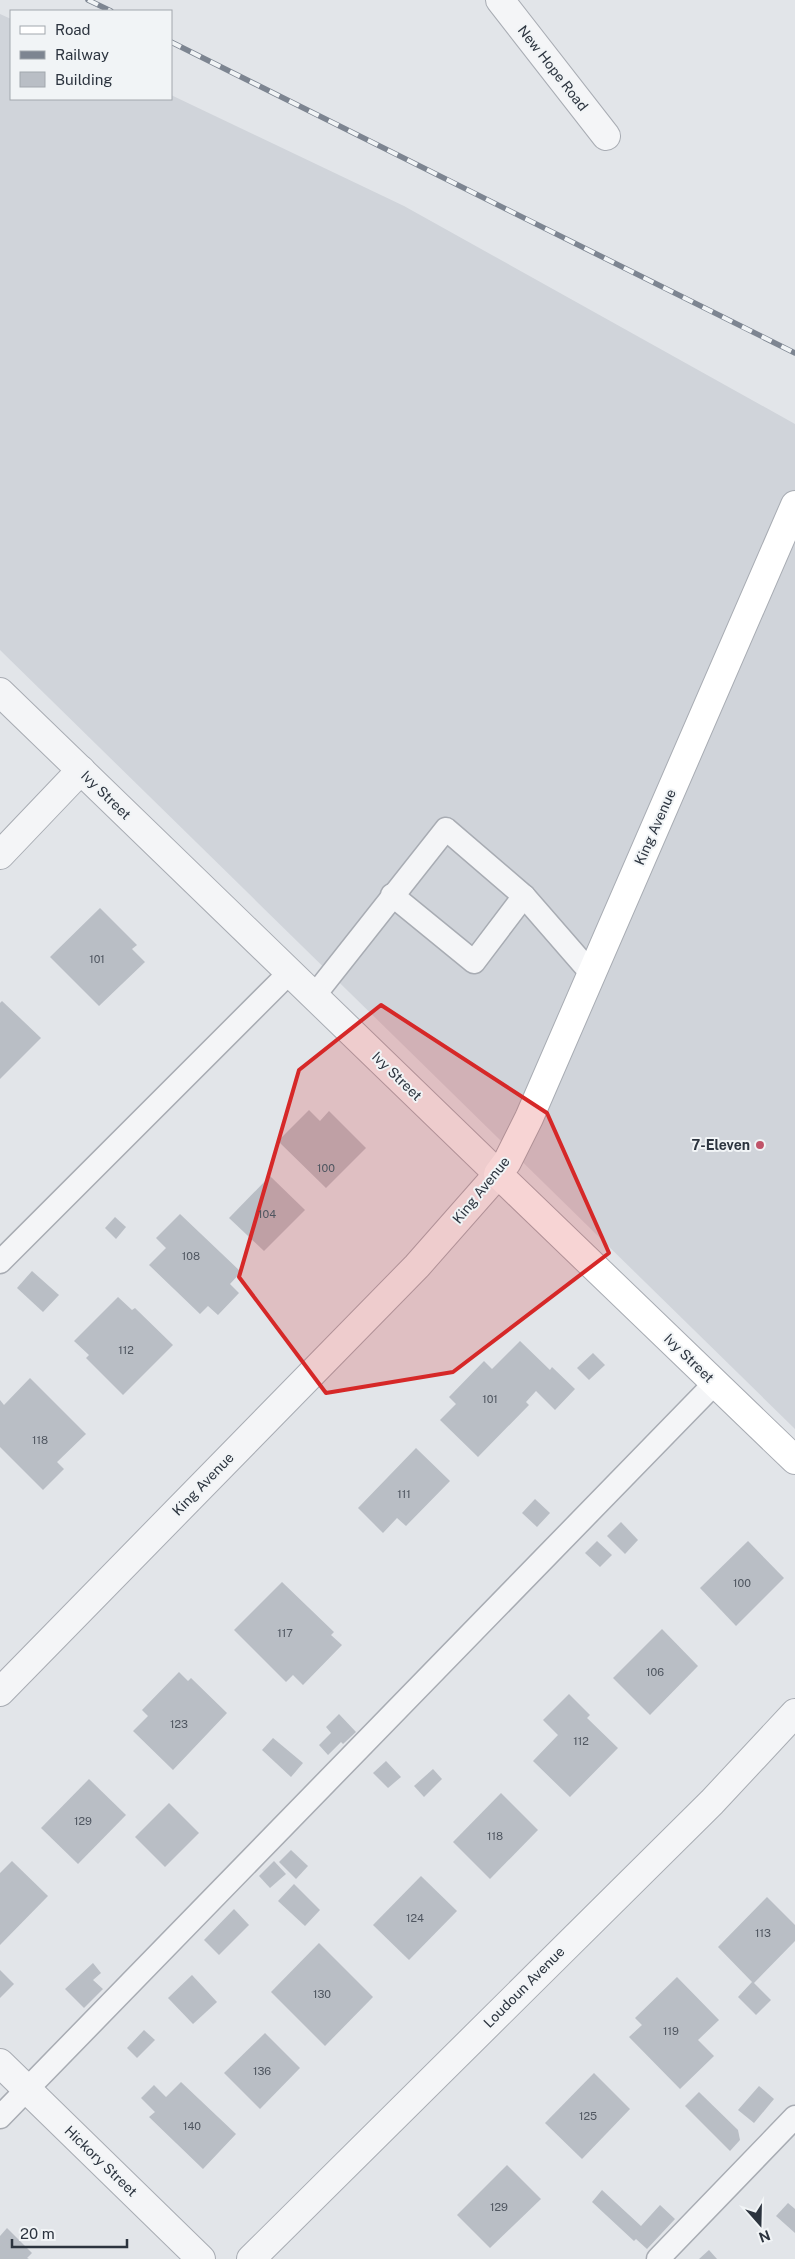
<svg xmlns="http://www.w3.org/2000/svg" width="795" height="2259" font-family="'Public Sans',sans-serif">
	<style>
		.built { fill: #d0d4da }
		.building { fill: #b9bec5 }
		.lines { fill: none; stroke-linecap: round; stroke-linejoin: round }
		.service-casing { stroke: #a8acb3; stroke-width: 25 }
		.minor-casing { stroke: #a8acb3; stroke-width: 30 }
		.tertiary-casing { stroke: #a8acb3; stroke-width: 30 }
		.secondary-casing { stroke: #a8acb3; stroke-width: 30 }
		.service { stroke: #f4f5f7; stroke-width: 22 }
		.minor { stroke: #f4f5f7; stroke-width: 28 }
		.tertiary { stroke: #f4f5f7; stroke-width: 28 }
		.secondary { stroke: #fff; stroke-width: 28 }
		.rail-casing { stroke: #7d8591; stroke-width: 5.5 }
		.rail { stroke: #f1f4f6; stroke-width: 4; stroke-dasharray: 11; stroke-linecap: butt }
		.marked { fill: #d62828; fill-opacity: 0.2; stroke: #d62828; stroke-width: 4; stroke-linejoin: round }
		.poi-dot { fill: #c05469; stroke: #f1f4f6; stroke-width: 2 }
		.labels { text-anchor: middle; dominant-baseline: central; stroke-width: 4; stroke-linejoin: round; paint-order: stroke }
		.number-label { font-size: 11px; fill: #4f5660 }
		.street-label { font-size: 14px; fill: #2c343f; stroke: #f1f4f6 }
		.poi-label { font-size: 14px; font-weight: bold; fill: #2c343f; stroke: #f1f4f6; text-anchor: end }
	</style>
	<rect width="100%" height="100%" fill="#e2e5e9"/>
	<path class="built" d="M 0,14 L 11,19 L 11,99 L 171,99 L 171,95 L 404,206 L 795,424 L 795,1429 L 0,650 Z"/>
	<g class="building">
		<path d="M 100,908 L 137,945 L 132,949 L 145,962 L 99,1006 L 50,957 Z"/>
		<path d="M 2,1001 L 41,1038 L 0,1079 L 0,1003 Z"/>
		<path d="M 309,1110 L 320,1121 L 329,1111 L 366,1148 L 326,1188 L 278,1141 Z"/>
		<path d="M 270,1176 L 305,1210 L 264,1251 L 229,1218 Z"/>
		<path d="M 180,1214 L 241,1272 L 230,1284 L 239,1293 L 218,1315 L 208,1306 L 200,1314 L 149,1265 L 166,1248 L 156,1238 Z"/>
		<path d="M 115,1217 L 126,1227 L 116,1239 L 105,1228 Z"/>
		<path d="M 32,1271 L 59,1295 L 43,1312 L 17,1288 Z"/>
		<path d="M 118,1297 L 132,1310 L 135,1308 L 173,1345 L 123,1395 L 86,1358 L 89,1355 L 74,1341 Z"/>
		<path d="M 520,1341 L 550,1370 L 552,1367 L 575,1389 L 555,1410 L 536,1391 L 526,1402 L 529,1405 L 478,1457 L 440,1420 L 456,1404 L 449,1397 L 484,1361 L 492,1369 Z"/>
		<path d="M 593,1353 L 605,1365 L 589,1380 L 577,1368 Z"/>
		<path d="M 30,1378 L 86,1434 L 57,1462 L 64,1469 L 43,1490 L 0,1447 L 0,1400 L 4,1405 Z"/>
		<path d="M 416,1448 L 450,1481 L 406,1526 L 397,1518 L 383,1533 L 358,1508 Z"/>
		<path d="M 535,1499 L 550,1513 L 537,1527 L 522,1513 Z"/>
		<path d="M 621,1522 L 638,1540 L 625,1554 L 607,1536 Z"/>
		<path d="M 597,1541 L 612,1555 L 600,1567 L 585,1553 Z"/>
		<path d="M 748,1541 L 784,1578 L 736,1626 L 700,1588 Z"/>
		<path d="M 282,1582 L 334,1632 L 331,1635 L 342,1645 L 303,1685 L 293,1675 L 286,1682 L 234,1630 Z"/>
		<path d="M 662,1629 L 698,1666 L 650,1715 L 613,1678 Z"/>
		<path d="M 179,1672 L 188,1681 L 191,1678 L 227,1713 L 173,1770 L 133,1731 L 148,1716 L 142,1710 Z"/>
		<path d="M 569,1694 L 590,1715 L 587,1718 L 618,1748 L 570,1797 L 533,1761 L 558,1735 L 543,1720 Z"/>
		<path d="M 339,1714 L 356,1732 L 343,1744 L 341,1742 L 328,1755 L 319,1745 L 331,1733 L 326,1727 Z"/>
		<path d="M 273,1738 L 303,1763 L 291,1777 L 262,1750 Z"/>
		<path d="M 386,1761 L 401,1777 L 388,1788 L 373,1773 Z"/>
		<path d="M 433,1769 L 442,1779 L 424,1797 L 414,1786 Z"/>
		<path d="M 89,1779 L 126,1815 L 78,1864 L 41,1828 Z"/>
		<path d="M 501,1793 L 538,1830 L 490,1879 L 453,1842 Z"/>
		<path d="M 169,1803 L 199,1833 L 165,1867 L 135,1837 Z"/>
		<path d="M 291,1850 L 308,1866 L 296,1879 L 279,1862 Z"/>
		<path d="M 12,1861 L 48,1896 L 0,1945 L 0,1873 Z"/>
		<path d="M 274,1861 L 286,1874 L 270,1888 L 259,1876 Z"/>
		<path d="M 421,1876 L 457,1911 L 409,1960 L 373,1925 Z"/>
		<path d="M 294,1884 L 320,1910 L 305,1926 L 278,1901 Z"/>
		<path d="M 767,1897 L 795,1925 L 795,1941 L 754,1983 L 771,2000 L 756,2015 L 738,1997 L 752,1982 L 718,1947 Z"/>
		<path d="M 234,1909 L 249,1925 L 219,1955 L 204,1940 Z"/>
		<path d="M 319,1943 L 373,1997 L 325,2046 L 271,1992 Z"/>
		<path d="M 93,1963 L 101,1973 L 93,1980 L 103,1989 L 84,2008 L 65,1989 Z"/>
		<path d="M 0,1970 L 14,1984 L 0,1998 Z"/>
		<path d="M 192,1975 L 217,2002 L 193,2024 L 168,1998 Z"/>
		<path d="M 677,1977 L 719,2020 L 698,2040 L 714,2056 L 680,2089 L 629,2037 L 642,2025 L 635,2018 Z"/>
		<path d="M 144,2030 L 155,2040 L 137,2058 L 127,2048 Z"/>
		<path d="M 265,2033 L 300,2068 L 260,2109 L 224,2073 Z"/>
		<path d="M 594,2073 L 630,2109 L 582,2159 L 545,2123 Z"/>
		<path d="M 181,2082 L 236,2134 L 203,2169 L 149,2117 L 155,2112 L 141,2098 L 154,2085 L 166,2097 Z"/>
		<path d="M 759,2086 L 774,2099 L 754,2123 L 738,2110 Z"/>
		<path d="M 699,2092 L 738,2130 L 740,2140 L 730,2151 L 685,2106 Z"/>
		<path d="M 507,2165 L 541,2199 L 490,2248 L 457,2215 Z"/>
		<path d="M 602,2190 L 641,2226 L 660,2205 L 675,2219 L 647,2249 L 636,2239 L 634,2241 L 592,2202 Z"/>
		<path d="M 788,2203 L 795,2209 L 795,2233 L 776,2216 Z"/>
		<path d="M 7,2228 L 32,2253 L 27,2258 L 29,2259 L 0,2259 L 0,2236 Z"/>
		<path d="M 709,2250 L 717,2259 L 699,2259 Z"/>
	</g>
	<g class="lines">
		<g class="service-casing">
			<g id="service">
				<path d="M 392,895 L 474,962 L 524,896"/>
				<path d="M 314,996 L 446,829 L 524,896 L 591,973"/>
				<path d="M 0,1262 L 290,972"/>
				<path d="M 0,2117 L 715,1383"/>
				<path d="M 658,2259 L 795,2117"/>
			</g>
		</g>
		<g class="minor-casing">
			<g id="minor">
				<path d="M 500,0 L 606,136"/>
				<path d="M 0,692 L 498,1174"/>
				<path d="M 0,855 L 81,770"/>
				<path d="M 0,2063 L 201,2259"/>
				<path d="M 251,2259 L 712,1802 L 795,1713"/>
			</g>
		</g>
		<g class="tertiary-casing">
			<path id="tertiary" d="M 0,1692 L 417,1266 L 498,1174"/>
		</g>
		<g class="secondary-casing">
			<path id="secondary" d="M 795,505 L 529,1118 L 507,1162 L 498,1174 L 795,1460"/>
		</g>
		<use href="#service" class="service"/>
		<use href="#minor" class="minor"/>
		<use href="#tertiary" class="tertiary"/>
		<use href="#secondary" class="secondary"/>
		<g class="rail-casing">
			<g id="rail">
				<path d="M 88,0 L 111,11"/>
				<path d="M 171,42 L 795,353"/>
			</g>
		</g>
		<use href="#rail" class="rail"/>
	</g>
	<path class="marked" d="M 381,1005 L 547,1113 L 609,1253 L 453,1372 L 326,1393 L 239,1277 L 299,1070 Z"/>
	<circle class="poi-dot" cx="760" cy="1145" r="5"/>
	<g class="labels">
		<g class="number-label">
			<text x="97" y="959">101</text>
			<text x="326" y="1168">100</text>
			<text x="267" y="1214">104</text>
			<text x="191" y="1256">108</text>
			<text x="126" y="1350">112</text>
			<text x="490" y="1399">101</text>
			<text x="40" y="1440">118</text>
			<text x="404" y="1494">111</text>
			<text x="742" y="1583">100</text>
			<text x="285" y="1633">117</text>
			<text x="655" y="1672">106</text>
			<text x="179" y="1724">123</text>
			<text x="581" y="1741">112</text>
			<text x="83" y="1821">129</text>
			<text x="495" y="1836">118</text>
			<text x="415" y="1918">124</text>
			<text x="763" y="1933">113</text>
			<text x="322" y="1994">130</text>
			<text x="671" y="2031">119</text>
			<text x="262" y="2071">136</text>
			<text x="588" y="2116">125</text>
			<text x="192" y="2126">140</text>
			<text x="499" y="2207">129</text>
		</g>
		<g class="street-label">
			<text transform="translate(553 68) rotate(52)">New Hope Road</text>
			<text transform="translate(106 795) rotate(44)">Ivy Street</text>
			<text transform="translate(655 827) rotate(-66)">King Avenue</text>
			<text transform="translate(397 1076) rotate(44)">Ivy Street</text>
			<text transform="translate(481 1190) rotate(-51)">King Avenue</text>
			<text transform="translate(689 1358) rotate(44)">Ivy Street</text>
			<text transform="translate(203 1484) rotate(-46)">King Avenue</text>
			<text transform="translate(524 1987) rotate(-45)">Loudoun Avenue</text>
			<text transform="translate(101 2161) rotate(44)">Hickory Street</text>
		</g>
		<g class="poi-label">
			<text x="750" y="1145">7-Eleven</text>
		</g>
	</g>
	<rect x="10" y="10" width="162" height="90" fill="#f1f4f6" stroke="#a2a7ad"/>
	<rect x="20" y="26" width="25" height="8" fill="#ffffff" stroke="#a2a7ad"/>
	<text x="55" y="35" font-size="15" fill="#2c343f">Road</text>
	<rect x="20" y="51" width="25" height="8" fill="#7d8591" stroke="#a2a7ad"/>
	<text x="55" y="60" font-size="15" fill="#2c343f">Railway</text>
	<rect x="20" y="72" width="25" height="15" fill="#b9bec5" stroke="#a2a7ad"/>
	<text x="55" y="85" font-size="15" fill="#2c343f">Building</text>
	<g transform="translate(760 2224) rotate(160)" stroke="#f1f4f6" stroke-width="4" paint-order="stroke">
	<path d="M0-4L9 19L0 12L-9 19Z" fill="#2c343f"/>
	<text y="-8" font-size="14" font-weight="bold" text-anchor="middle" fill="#2c343f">N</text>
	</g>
	<path d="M12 2239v8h115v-8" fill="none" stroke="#2c343f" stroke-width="2.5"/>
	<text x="20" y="2239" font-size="15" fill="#2c343f" stroke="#f1f4f6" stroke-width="4" paint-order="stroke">20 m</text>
</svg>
